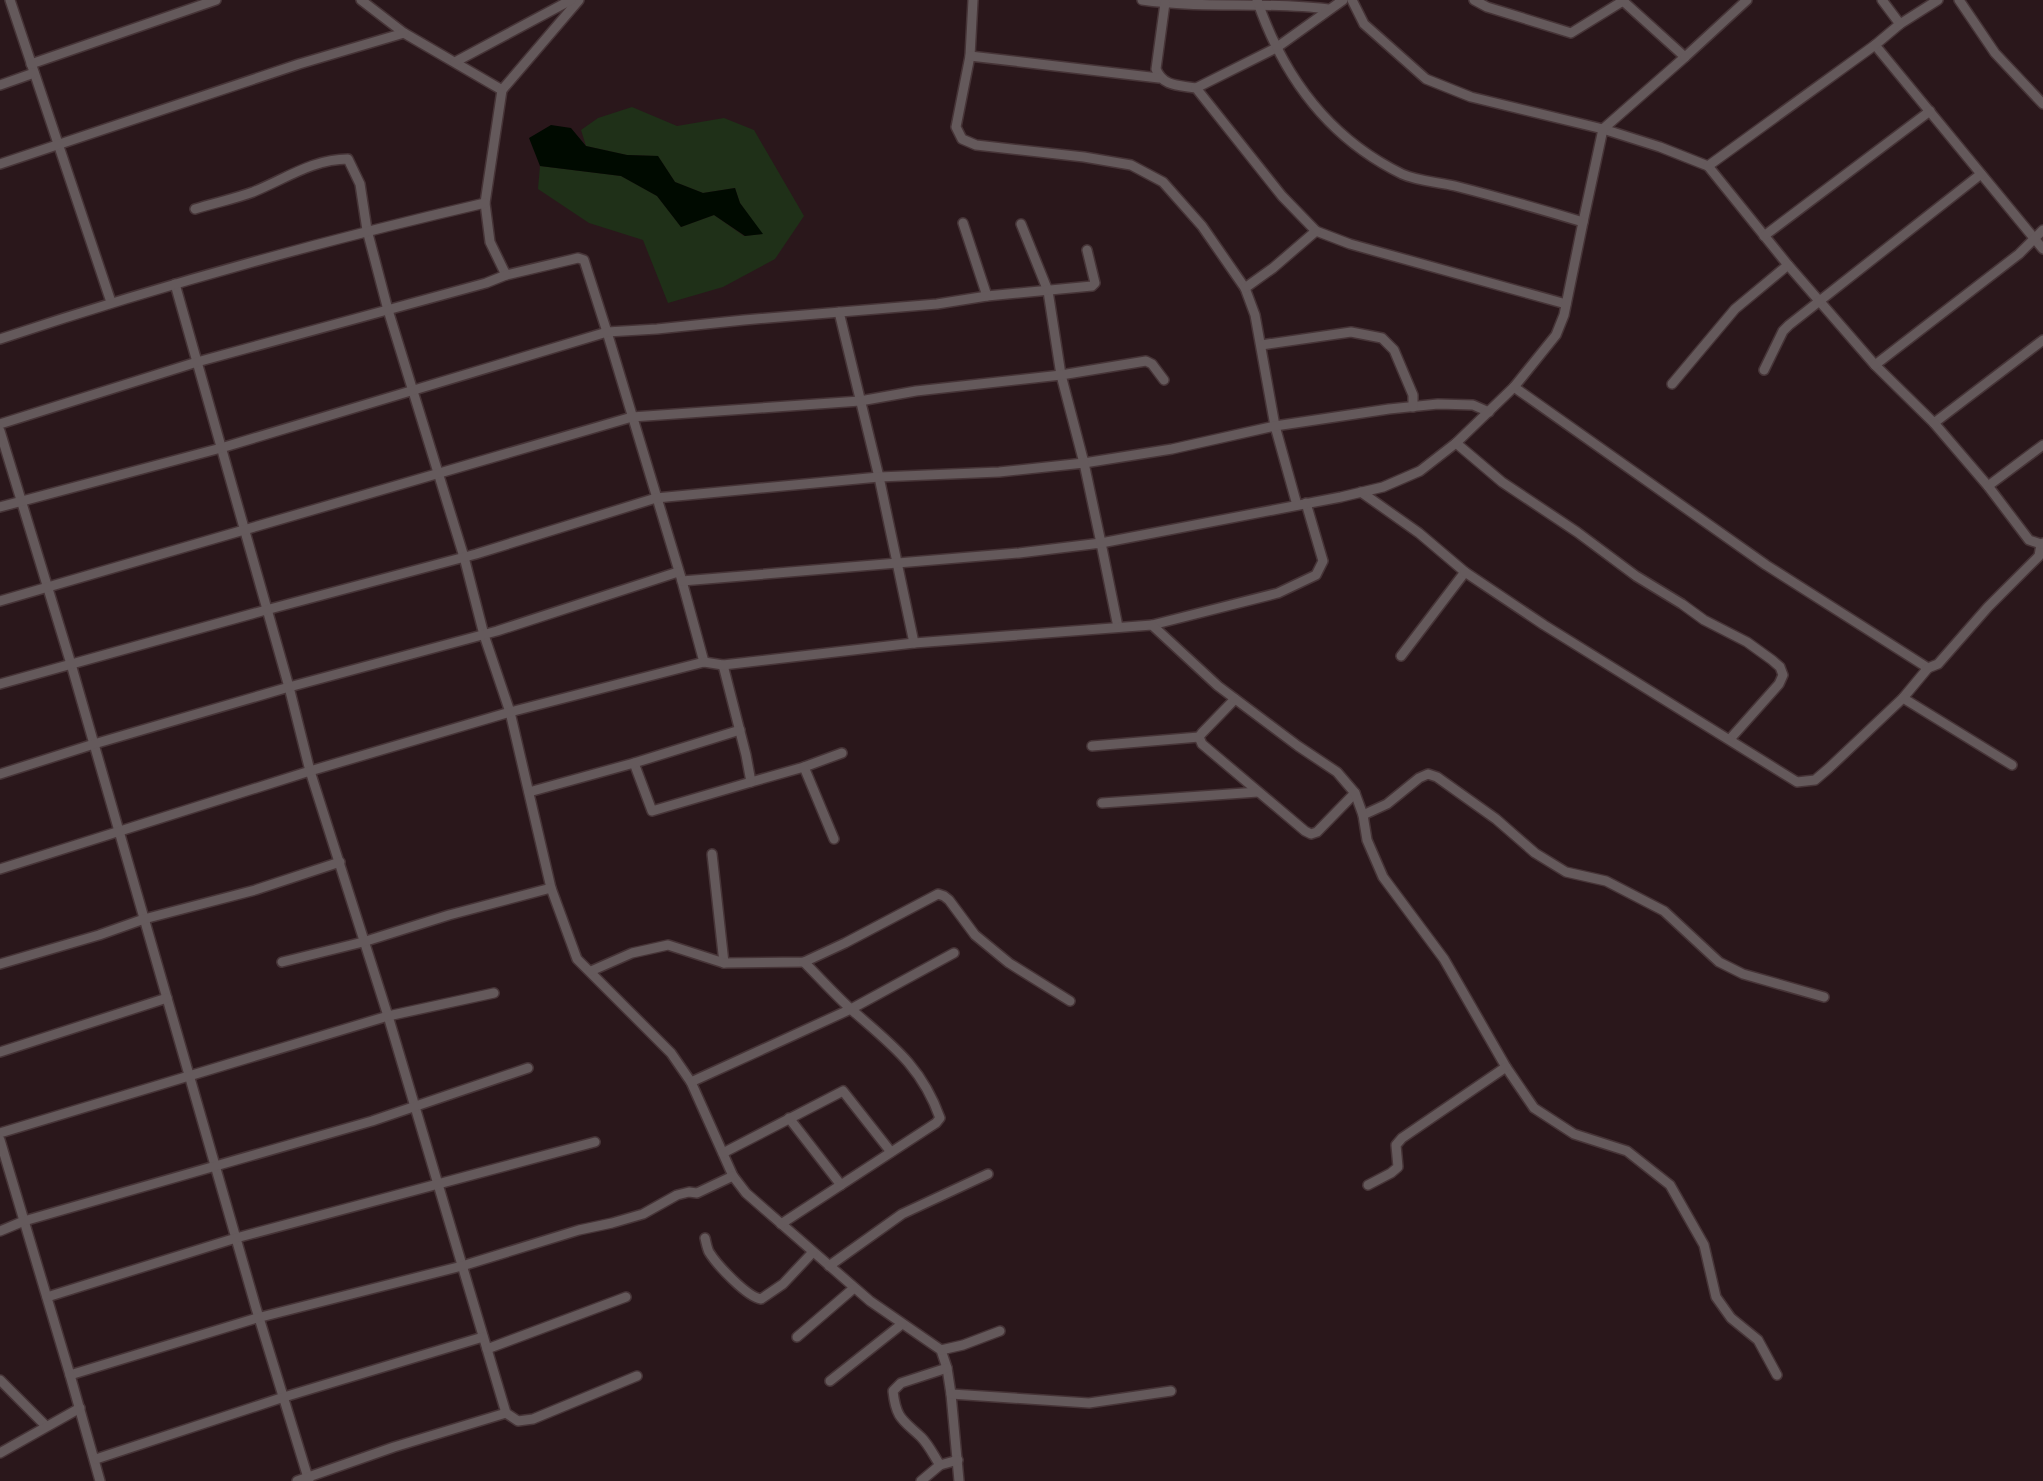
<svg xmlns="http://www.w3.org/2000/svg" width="2043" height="1481" font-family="'Titillium Web',sans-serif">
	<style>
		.green { fill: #1f3018 }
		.water { fill: #000a00 }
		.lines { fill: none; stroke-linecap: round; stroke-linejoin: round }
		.minor-casing { stroke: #463437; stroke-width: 12 }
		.minor { stroke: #64595b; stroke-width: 9 }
	</style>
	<rect width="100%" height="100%" fill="#2a171b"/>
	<path class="green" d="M 632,107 L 677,126 L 724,118 L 754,130 L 804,216 L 775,259 L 723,287 L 668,303 L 643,240 L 589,223 L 538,189 L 540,166 L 621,176 L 657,196 L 681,227 L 714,215 L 744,236 L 762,234 L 740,203 L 735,188 L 703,193 L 675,182 L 658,156 L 627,155 L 586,146 L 581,130 L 598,118 Z"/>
	<path class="water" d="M 551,125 L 571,128 L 586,146 L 627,155 L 658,156 L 675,182 L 703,193 L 735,188 L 740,203 L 763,234 L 745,236 L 714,215 L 681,227 L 657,196 L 621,176 L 540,166 L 529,138 Z"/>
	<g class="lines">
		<g class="minor-casing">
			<g id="minor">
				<path d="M 10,0 L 111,302"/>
				<path d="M 361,0 L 404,33 L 502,90"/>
				<path d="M 579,0 L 502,90 L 485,203 L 490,242 L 506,275 L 578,258 L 584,260 L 607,332 L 682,581 L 704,662"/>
				<path d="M 973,0 L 970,56 L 956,127 L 962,139 L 976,145 L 1084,157 L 1131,165 L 1163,182 L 1202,226 L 1245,288 L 1255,315 L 1275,426 L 1297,505"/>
				<path d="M 1142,0 C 1203,9 1266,1 1328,9"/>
				<path d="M 1352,0 L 1364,24 L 1426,79 L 1471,97 L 1603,129 L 1660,147 L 1708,166 L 1788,265 L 1875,365 L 1934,423 L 2043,340"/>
				<path d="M 1474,0 L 1487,7 L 1571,33 L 1623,1 L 1685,57 L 1603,129 L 1583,222"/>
				<path d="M 1882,0 L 1900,24"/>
				<path d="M 1959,0 L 1995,53 L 2043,104"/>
				<path d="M 1165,3 L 1156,69 C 1163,87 1179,85 1196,88 L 1282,196 L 1316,231 L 1350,244 L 1566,304"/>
				<path d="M 1875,45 L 2043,249"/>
				<path d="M 970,56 L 1159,78"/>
				<path d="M 1685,57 L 1747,0"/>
				<path d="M 455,62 L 571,0"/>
				<path d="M 31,64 L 216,0"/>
				<path d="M 0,85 L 34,73"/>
				<path d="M 1196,88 L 1276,48 L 1343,0"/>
				<path d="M 0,164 L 299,64 L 404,33"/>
				<path d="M 1708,166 L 1875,45 L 1900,24 L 1938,0"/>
				<path d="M 195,209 C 214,203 234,199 253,192 C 285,179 313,159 348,159 L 360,184 L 367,230 L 388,310 L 464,557 L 484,635 L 510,712 L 551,888"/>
				<path d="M 963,223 L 987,296"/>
				<path d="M 1021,224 L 1048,291 L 1061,375 L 1084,463 L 1172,449 L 1275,426 L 1389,409 L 1438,404 L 1473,405 L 1489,412"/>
				<path d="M 1764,236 L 1930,111"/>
				<path d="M 175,284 L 289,687 L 310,771 L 388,1016 L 506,1413 L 518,1421 L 533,1419 L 637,1376"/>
				<path d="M 1245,288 L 1273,268 L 1316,231"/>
				<path d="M 839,312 L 879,477 L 914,643"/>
				<path d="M 0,339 C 159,286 321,241 485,203"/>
				<path d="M 1261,345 L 1351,332 L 1382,338 L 1394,350 L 1413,395 L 1413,407"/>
				<path d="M 1875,365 L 2019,254 L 2043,230"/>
				<path d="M 1764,370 L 1783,331 L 1789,325 L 1981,174"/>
				<path d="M 1672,384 L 1735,309 L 1788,265"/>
				<path d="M 1514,387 L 1766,565 L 1928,668 L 1938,664 L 1988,607 L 2039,556 L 2041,544"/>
				<path d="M 1934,423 L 1988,486 L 2029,540 L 2041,544 L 2043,543"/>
				<path d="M 0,424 L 197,362 L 486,283 L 506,275"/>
				<path d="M 0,431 L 71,664 L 256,1308 L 309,1481"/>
				<path d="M 1456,443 L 1502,482 L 1577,532 L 1636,576 L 1682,604 L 1704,620 L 1747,642 L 1772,660 L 1780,667 L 1783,675 L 1779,684 L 1730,739"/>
				<path d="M 1988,486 L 2043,445"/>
				<path d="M 1361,492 L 1419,533 L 1465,572 L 1401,656"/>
				<path d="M 0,507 L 221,448 L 607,332 L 657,329 L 744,320 L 937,304 L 987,296 L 1092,286 L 1095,283 L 1087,250"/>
				<path d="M 1465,572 L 1544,625 L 1797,782 L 1815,780 L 1829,768 L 1903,698 L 1928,668"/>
				<path d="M 682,581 L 1019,553 L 1101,543 L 1118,627"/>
				<path d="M 0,601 L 632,417 L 860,401 L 916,391 L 1061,375 L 1146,361 L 1152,364 L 1164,380"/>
				<path d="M 1152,625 L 1278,593 L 1316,575 L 1323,561 L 1306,503"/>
				<path d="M 723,665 L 746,755 L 751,782 L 804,767 L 842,753"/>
				<path d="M 0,684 L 266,610 L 476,554 L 656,498 L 879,477 L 999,472 L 1084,463 L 1101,543 L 1341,497 L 1383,487 L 1420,471 L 1456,443 L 1514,387 L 1556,335 L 1564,315 L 1583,222 C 1540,209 1498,197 1455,186 C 1438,182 1417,181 1402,174 C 1328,138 1283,76 1257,0"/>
				<path d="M 1903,698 L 2012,765"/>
				<path d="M 1235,699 L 1202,733 L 1199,737 L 1202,744 L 1305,831 L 1311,834 L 1317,832 L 1355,793"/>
				<path d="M 1092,746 L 1199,737"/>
				<path d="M 634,763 L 652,811 L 751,782"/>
				<path d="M 804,767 L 834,839"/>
				<path d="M 0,774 L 94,744 L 289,687 L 497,631 L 678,572"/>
				<path d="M 529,792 L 634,763 L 740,730"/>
				<path d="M 1102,803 L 1258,792"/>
				<path d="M 1363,815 L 1387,804 L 1419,778 L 1428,774 L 1437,777 L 1496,819 L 1535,853 L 1566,872 L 1606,881 L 1664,911 L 1719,962 L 1743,974 L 1824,997"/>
				<path d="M 712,854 L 724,963"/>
				<path d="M 0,869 L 310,771 L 510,712 L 704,662 L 723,665 L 914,643 L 1152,625 L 1218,686 L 1298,746 L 1337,772 L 1355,793 L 1363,815 L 1367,840 L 1383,877 L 1444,959 L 1506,1067 L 1534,1108 L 1574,1134 L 1627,1151 L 1670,1185 L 1704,1245 L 1716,1297 L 1731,1318 L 1758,1340 L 1777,1375"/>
				<path d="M 282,962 L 363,942 L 449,915 L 551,888 L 577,959 L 671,1053 L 691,1082 L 733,1176 L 746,1193 L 870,1301 L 941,1350 L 947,1368 L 951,1394 L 959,1481"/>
				<path d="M 0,964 L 99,935 L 144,919 L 255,890 L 340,862"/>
				<path d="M 591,971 L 632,953 L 668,945 L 724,963 L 804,962 L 845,943 L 938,894 L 944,896 L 949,900 L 975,935 L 1009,963 L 1070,1001"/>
				<path d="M 0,1052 L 167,998"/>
				<path d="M 691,1082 L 851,1009 L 954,953"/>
				<path d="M 789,1118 L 841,1185"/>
				<path d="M 0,1133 L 388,1016 L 494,993"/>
				<path d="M 0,1140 L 70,1375 L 257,1318 L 462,1266 L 579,1230 L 612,1223 L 643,1214 L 677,1195 L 689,1192 L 697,1193 L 733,1176"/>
				<path d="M 723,1153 L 843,1091 L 891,1152"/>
				<path d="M 1368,1185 L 1391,1173 L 1398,1167 L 1396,1145 L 1402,1138 L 1506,1067"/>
				<path d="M 781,1224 L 936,1123 L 940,1118 C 922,1067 892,1045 853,1011 C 836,996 820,978 804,962"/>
				<path d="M 0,1231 L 24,1221 L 372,1121 L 528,1068"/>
				<path d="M 705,1238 C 706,1242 707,1248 709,1252 C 717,1265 747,1297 761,1299 L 783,1284 L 813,1252"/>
				<path d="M 829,1266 L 902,1214 L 988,1174"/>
				<path d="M 47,1297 L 236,1238 L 595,1142"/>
				<path d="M 797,1337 L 854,1288"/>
				<path d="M 487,1349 L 626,1297"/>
				<path d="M 941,1350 L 963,1345 L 1000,1331"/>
				<path d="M 70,1375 L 100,1481"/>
				<path d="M 0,1380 L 46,1426"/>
				<path d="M 830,1381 L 902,1324"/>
				<path d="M 951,1394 L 1089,1403 L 1171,1391"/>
				<path d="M 0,1453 L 80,1408"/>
				<path d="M 96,1459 L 284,1397 L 483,1337"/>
				<path d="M 940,1465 C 934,1456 929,1445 921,1437 C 903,1420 896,1419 893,1391 L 901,1383 L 947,1368"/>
				<path d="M 297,1481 L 394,1447 L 506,1413"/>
				<path d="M 921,1481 L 940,1465 L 958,1460"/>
			</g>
		</g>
		<use href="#minor" class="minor"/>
	</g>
</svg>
